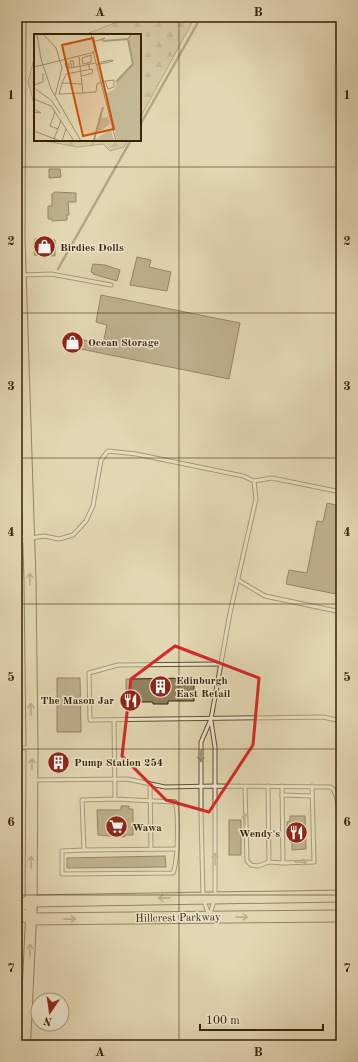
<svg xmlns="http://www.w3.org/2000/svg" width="358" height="1062" viewBox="0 0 358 1062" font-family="'Old Standard TT',serif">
<defs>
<pattern id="forest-firs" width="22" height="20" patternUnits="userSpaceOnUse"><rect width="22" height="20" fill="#c5b894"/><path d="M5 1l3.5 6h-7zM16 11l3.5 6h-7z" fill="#a19577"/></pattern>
</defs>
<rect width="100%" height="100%" fill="#e2d7b2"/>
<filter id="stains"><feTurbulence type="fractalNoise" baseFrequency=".005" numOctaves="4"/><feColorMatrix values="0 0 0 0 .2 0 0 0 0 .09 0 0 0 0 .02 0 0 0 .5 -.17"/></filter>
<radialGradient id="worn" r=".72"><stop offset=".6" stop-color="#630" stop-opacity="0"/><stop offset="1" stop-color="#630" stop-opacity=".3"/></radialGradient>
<g fill="url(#forest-firs)" stroke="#7e6e4c">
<polygon points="130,17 195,17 140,118 140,35 84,35"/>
<polygon points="35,55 35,107 28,82"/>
<polygon points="39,140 128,140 124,147 110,151 103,144 78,147"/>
</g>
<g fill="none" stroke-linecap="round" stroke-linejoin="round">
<g stroke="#7b6a48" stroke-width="2.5">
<polyline points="140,125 201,17"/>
<polyline points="58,269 131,140"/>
</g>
</g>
<g fill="#90815e" stroke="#382303">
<polygon points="49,169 60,169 61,177 49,178"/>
<polygon points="55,192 76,193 76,202 68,202 69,215 67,215 67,220 52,221 52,219 48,219 48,206 52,206 52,194"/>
<polygon points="35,239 55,240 55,256 34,255"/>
<polygon points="137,257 151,260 149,267 171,272 167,291 130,285"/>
<polygon points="93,264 105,265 120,270 117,281 93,274 94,273 91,272"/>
<polygon points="101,295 240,323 229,379 66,346 68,337 103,344 107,325 96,322"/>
<polygon points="327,503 341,506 341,595 286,584 289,570 307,573 317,521 323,522"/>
<polygon points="57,678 80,678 81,732 57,732"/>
<polygon points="194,678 194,701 168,701 168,704 153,704 153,702 126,702 126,679"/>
<polygon points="121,806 129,806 129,809 133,809 133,835 125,835 125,837 98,835 97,810 121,810"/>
<polygon points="290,816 305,816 306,849 292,850 292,842 290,842 290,836 287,834 287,822 290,821"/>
<rect x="229" y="820" width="12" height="35"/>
<polygon points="165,856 166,867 67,868 67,858"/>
</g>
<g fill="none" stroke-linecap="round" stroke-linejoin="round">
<defs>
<g id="service">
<polyline points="23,275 51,274 111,285"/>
<polyline points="254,481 272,478 341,492"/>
<polyline points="17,534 27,538"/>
<polyline points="31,538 44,536 59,539 73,535 86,521 93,506 101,460 108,451 136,454 243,476 254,481 256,499 230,613 211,719 201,742 201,813 203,896"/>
<polyline points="17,544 26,540"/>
<polyline points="238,580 265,596 341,612"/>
<polyline points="220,664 118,665 89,673 90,720 323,717 341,721"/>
<path d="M114 720 115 799 82 800 84 850 62 851V874L173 873C178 861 179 813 175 802L115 799"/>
<polyline points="211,721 215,747 215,895"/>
<polyline points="17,748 30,748"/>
<path d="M33 780 127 779 165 787 214 786 331 787C342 797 338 830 339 844L341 850"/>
<polyline points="150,784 151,849"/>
<polyline points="268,786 269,862 283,863"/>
<polyline points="282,786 283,863 314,862 312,786"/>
<polyline points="245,787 247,861 251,865 258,866 269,862"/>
<polyline points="282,795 312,796"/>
<polyline points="84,850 177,849"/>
<polyline points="204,901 209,915"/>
<polyline points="210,914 214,901"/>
</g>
<polyline id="primary" points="25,1045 31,919"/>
<g id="trunk">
<polyline points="20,17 19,239 30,580 32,748 31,919"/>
<polyline points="17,906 31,901 341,896"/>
<polyline points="17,912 31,919 341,916"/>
</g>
</defs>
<use href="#service" stroke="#62502f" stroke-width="5"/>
<use href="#primary" stroke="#382303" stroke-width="12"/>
<use href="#trunk" stroke="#382303" stroke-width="13"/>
<use href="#service" stroke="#ece5cd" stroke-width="3"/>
<use href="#primary" stroke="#e2d7b2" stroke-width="10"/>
<use href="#trunk" stroke="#e2d7b2" stroke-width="11"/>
</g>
<defs><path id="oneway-shaft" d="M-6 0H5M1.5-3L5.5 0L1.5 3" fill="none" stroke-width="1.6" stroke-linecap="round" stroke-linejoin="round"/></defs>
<g stroke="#8d7d5a">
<use href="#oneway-shaft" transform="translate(30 579) rotate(-91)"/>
<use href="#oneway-shaft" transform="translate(31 709) rotate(-91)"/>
<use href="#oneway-shaft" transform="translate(32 764) rotate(-89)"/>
<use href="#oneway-shaft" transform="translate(31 862) rotate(-90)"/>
<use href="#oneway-shaft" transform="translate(164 898) rotate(179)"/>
<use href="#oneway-shaft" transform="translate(242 917) rotate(-1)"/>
<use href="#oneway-shaft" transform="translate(70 919) rotate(-1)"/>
<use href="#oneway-shaft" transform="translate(30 950) rotate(-88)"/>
</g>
<g stroke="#928468">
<use href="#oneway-shaft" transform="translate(201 756) rotate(91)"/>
<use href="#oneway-shaft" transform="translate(245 819) rotate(-92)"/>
<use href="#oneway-shaft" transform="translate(215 859) rotate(-91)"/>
<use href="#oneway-shaft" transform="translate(301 862) rotate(-1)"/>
</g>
<path d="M0 0H358V1062H0ZM175 646 259 678 253 745 209 812 166 800 122 756 131 679Z" fill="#e2d7b2" fill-opacity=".55" fill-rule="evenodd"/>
<path fill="none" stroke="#d62828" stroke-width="3" stroke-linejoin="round" d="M175 646 259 678 253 745 209 812 166 800 122 756 131 679Z"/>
<path fill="none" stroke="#382303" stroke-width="1" stroke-opacity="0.55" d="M179 17V1045M17 167H341M17 313H341M17 458H341M17 604H341M17 749H341M17 895H341"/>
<defs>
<symbol id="shop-disc" viewBox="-11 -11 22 22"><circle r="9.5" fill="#8f2418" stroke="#ece5cd"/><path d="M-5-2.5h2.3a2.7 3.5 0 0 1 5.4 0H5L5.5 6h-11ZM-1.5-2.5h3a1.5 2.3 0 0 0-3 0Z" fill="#fff"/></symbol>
<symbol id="building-disc" viewBox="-11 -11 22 22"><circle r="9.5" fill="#8f2418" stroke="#ece5cd"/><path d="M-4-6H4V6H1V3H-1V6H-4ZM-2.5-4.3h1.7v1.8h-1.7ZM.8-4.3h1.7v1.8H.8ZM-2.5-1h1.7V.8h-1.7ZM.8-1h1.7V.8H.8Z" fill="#fff"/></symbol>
<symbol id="restaurant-disc" viewBox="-11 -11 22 22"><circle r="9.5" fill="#8f2418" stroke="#ece5cd"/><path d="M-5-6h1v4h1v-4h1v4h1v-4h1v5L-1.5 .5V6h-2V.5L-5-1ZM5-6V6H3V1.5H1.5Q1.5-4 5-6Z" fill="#fff"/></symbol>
<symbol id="supermarket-disc" viewBox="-11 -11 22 22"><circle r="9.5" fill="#8f2418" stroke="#ece5cd"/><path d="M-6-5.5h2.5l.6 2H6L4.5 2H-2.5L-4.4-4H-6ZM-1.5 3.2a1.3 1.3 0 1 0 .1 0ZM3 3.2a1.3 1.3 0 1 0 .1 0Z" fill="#fff"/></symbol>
</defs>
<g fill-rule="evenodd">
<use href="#shop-disc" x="32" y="234" width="25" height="25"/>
<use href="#shop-disc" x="60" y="330" width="25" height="25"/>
<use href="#building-disc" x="148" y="674" width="25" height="25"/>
<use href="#restaurant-disc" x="118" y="688" width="25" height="25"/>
<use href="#building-disc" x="46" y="750" width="25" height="25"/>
<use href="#supermarket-disc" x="104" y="814" width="25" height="25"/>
<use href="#restaurant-disc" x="284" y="820" width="25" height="25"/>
</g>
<g text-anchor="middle" stroke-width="3" stroke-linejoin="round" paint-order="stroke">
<g font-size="11" font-weight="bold" fill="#382303" stroke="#ece5cd" text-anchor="start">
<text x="60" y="251">Birdies Dolls</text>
<text x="88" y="346">Ocean Storage</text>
<text x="176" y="684">Edinburgh<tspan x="176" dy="13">East Retail</tspan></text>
<text x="114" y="704" text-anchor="end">The Mason Jar</text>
<text x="74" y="766">Pump Station 254</text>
<text x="132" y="831">Wawa</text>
<text x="280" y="837" text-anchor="end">Wendy's</text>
</g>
<g font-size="11" fill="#382303" stroke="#ece5cd">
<text transform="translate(178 917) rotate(-1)" y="4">Hillcrest Parkway</text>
</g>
</g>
<g transform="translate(34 34)">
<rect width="107" height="107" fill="#e2d7b2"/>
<path d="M101 0H107V107H83L72 59 81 55 83 47 100 30 95 6ZM74 83 76 90 63 99 66 84ZM77 95 80 107H60V106Z" fill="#c5b894"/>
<path fill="none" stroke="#a89a76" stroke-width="2" d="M69 7 94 5 98 0M82 48 99 30 94 5M60 106 69 73"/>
<path fill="none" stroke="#9e8f6c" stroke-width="1" d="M3 0 7 25 17 55 47 107M9 0 22 14 28 34 21 62M57 0 61 17M59 8 71 4 67 7M59 17 82 107M45 23 49 59 62 58 63 50 68 48 71 47 80 46V53L74 55 71 47M54 29 49 30 48 24 57 21V28L54 29 56 36M63 31 79 27V26L67 28V30M0 33 61 18M35 33 34 29H31L32 33 36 34 62 29M38 34 36 27H39L40 33M28 49 32 40 58 35 59 39 48 42M48 50 28 49 25 60 49 59M0 51 9 48V39M0 54 17 66 26 79M0 65 17 72 40 107M0 75 7 79 0 78M21 78 16 92 24 95M0 97 26 107M20 105 27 87M28 107 32 95"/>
<path fill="#ce510b" fill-opacity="0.15" stroke="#ce510b" stroke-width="2" d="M59 4 80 95 49 102 28 11Z"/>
<rect width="107" height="107" fill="none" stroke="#382303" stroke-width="2"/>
</g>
<rect width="358" height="1062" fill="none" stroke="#e2d7b2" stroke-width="44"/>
<g transform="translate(50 1012) rotate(193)"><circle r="19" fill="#ece5cd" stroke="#a4977c"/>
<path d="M0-3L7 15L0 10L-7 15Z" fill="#8f2418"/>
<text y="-6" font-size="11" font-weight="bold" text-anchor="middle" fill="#382303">N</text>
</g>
<path d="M200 1024v6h123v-6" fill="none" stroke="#382303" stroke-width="2"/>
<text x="206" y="1024" font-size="12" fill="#382303" stroke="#ece5cd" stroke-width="3" paint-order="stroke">100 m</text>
<rect x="22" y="22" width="314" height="1018" fill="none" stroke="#382303" stroke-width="1.5"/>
<g font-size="13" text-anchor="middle" font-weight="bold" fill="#382303">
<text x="100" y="16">A</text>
<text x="258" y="16">B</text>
<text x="11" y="99">1</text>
<text x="347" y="99">1</text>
<text x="11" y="245">2</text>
<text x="347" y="245">2</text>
<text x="11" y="390">3</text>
<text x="347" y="390">3</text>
<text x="11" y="536">4</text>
<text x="347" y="536">4</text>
<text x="11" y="681">5</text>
<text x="347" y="681">5</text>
<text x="11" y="826">6</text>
<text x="347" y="826">6</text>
<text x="11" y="972">7</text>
<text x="347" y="972">7</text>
<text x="100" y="1056">A</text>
<text x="258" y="1056">B</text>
</g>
<rect width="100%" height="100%" filter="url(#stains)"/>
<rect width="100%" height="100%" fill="url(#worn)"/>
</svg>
